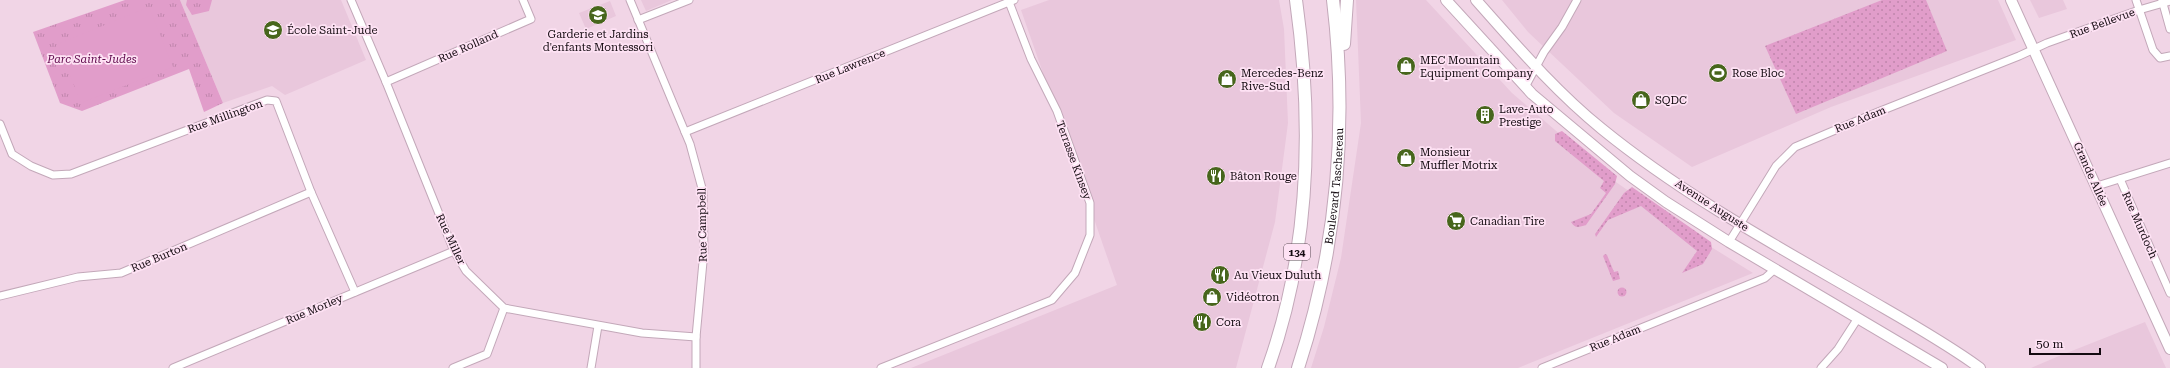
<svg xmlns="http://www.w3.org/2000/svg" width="2170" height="368" viewBox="0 0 2170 368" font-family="'Roboto Serif',serif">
<defs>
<pattern id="grass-dots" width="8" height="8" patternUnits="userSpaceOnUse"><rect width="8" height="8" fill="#e19dca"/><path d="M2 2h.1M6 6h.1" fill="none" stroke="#c086ac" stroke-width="1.8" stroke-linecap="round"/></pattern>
<pattern id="park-tufts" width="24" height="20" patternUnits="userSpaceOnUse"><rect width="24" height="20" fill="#e19dca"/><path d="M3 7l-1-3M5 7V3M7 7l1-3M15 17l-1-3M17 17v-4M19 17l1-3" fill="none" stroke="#c086ac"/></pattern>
</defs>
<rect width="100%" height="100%" fill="#f1d5e6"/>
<g fill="#e9c7dc">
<polygon points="180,0 341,0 366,60 285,95 272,86 223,103"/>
<polygon points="641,0 672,0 646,11"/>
<polygon points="1049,0 1279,0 1284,29 1288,123 1275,222 1236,368 911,368 1117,285 1021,10"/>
<polygon points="1356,0 1426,0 1512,93 1613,180 1692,235 1753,273 1518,368 1311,368 1324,327 1341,258 1361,123"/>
<polygon points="1502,0 1998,0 2016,40 1831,107 1692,167 1614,113 1528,32"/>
<polygon points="2030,0 2063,0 2067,9 2039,18"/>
<polygon points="610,1 616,16 586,29 579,13"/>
<polygon points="2145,322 2166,368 2031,368 2059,356"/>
</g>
<g fill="url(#grass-dots)">
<polygon points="1882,0 1926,0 1947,51 1796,114 1765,46"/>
<path d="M1562 131 1617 176 1615 184 1586 225C1579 227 1575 229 1571 222L1591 214 1606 193 1600 188 1604 181 1555 141V134Z"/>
<polygon points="1632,187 1711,242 1712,249 1703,264 1682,273 1697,251 1641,206 1608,220 1596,237 1595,234 1624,193"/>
<polygon points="1605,254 1607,255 1614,272 1618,271 1620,279 1613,281 1603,256"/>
<circle cx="1622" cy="292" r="4.5"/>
</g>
<g fill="url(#park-tufts)">
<polygon points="125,0 180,0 223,103 204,112 189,69 82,111 60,103 33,32"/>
<polygon points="187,0 212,0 209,11 192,15 186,5"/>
</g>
<polygon fill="#e19dca" points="149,7 173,67 81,103 58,44"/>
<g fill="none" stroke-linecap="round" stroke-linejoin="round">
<defs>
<g id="minor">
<polyline points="351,0 386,82 454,251 466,271 504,308 642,333 696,337"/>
<polyline points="630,0 690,144 703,192 704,251 696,337 696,368"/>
<polyline points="2136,0 2153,50 2160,58 2170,56"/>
<polyline points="2162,0 2170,29"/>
<polyline points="638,20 689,0"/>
<polyline points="386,82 531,19 523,0"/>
<polyline points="1525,87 1544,52 1562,27 1577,0"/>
<polyline points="0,124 12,154 31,166 53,175 71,174 267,100 276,101 311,192 355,292"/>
<polyline points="685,132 1014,0"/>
<polyline points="2120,179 2170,293"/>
<polyline points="2097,186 2170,163"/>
<polyline points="1729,242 1776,166 1795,147 1878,112 2019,56 2047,43 2139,10 2170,1"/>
<polyline points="0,296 78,277 121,273 311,192"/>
<polyline points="173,368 454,251"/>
<polyline points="453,368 487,354 504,308"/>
<polyline points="591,368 598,326"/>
<polyline points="881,368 1052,300 1075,273 1090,235 1090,203 1057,111 1031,59 1009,2"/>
<polyline points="1542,368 1765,278 1775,269"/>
<polyline points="1821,368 1838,349 1858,318"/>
</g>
<g id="secondary">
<polyline points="1446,0 1532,94 1630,176 1666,202 1729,242 1942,368"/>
<path d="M1476 0C1516 45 1555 91 1602 129 1688 199 1788 252 1884 308 1917 327 1950 346 1980 368"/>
<polyline points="2011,0 2170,349"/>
</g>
<g id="primary">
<polyline points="1344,44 1347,0"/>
<path d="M1268 368C1310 251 1313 122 1296 0"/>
<path id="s1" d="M1298 368C1337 249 1348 125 1333 0"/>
</g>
</defs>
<use href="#minor" stroke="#c3a8b9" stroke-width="9"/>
<use href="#secondary" stroke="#c3a8b9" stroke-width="12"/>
<use href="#primary" stroke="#c3a8b9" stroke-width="14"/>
<use href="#minor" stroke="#fff" stroke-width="7"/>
<use href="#secondary" stroke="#fff" stroke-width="10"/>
<use href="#primary" stroke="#fff" stroke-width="12"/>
</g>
<defs>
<symbol id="school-disc" viewBox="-11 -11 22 22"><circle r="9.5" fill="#47661c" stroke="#fee2f4"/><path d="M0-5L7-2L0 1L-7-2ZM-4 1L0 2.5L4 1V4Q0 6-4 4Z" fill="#fff"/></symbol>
<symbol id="shop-disc" viewBox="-11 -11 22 22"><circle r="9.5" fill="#47661c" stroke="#fee2f4"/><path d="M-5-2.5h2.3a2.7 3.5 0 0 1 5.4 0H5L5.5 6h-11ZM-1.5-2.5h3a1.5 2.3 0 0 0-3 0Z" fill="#fff"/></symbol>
<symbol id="stadium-disc" viewBox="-11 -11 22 22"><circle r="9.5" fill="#47661c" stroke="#fee2f4"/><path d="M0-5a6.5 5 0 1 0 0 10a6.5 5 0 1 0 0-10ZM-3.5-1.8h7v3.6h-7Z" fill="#fff"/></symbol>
<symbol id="building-disc" viewBox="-11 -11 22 22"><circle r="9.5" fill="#47661c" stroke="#fee2f4"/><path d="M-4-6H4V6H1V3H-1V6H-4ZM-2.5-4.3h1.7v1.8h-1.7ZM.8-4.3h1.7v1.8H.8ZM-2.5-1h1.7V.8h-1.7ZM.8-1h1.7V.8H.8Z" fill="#fff"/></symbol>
<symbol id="restaurant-disc" viewBox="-11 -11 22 22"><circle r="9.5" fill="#47661c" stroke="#fee2f4"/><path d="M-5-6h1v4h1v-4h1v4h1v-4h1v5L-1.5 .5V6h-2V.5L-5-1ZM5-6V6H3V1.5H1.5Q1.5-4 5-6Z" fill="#fff"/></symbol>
<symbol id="supermarket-disc" viewBox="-11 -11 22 22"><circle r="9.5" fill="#47661c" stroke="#fee2f4"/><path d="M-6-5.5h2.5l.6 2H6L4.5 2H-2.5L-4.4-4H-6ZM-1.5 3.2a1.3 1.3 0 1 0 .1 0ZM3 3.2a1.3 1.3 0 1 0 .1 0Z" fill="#fff"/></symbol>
</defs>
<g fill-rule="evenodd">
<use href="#school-disc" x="587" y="4" width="22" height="22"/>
<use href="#school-disc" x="262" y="19" width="22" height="22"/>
<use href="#shop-disc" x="1395" y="55" width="22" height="22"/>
<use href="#stadium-disc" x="1707" y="62" width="22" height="22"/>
<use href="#shop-disc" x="1216" y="68" width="22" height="22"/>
<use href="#shop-disc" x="1630" y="89" width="22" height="22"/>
<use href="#building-disc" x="1474" y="104" width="22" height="22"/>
<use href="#shop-disc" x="1395" y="147" width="22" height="22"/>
<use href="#restaurant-disc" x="1205" y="165" width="22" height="22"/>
<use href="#supermarket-disc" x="1445" y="210" width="22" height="22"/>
<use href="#restaurant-disc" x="1209" y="264" width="22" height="22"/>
<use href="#shop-disc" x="1201" y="286" width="22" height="22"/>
<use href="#restaurant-disc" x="1191" y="311" width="22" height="22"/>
</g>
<g text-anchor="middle" stroke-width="3.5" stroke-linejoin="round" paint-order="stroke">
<rect fill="#fee2f4" stroke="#5a4b54" stroke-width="1" x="1284" y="244" width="26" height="16" rx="3"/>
<g font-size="10" font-weight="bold" fill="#130a10">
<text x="1297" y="256">134</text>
</g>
<g font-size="11" fill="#130a10" stroke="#fee2f4">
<text transform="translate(2102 23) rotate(-20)" y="4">Rue Bellevue</text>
<text transform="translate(468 46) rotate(-24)" y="4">Rue Rolland</text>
<text transform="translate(850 66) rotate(-22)" y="4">Rue Lawrence</text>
<text transform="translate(225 116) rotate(-20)" y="4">Rue Millington</text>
<text transform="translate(1860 119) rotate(-22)" y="4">Rue Adam</text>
<text transform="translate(1074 160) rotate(70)" y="4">Terrasse Kinsey</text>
<text transform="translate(2091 174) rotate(66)" y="4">Grande Allée</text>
<text dy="4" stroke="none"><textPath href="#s1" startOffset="186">Boulevard Taschereau</textPath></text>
<text transform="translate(1712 205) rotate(33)" y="4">Avenue Auguste</text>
<text transform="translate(702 225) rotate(-91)" y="4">Rue Campbell</text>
<text transform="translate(2140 225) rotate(66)" y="4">Rue Murdoch</text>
<text transform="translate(451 239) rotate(65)" y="4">Rue Miller</text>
<text transform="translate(159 257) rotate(-23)" y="4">Rue Burton</text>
<text transform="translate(314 309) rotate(-23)" y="4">Rue Morley</text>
<text transform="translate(1615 338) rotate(-22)" y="4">Rue Adam</text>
</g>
<g font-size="11" fill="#130a10" stroke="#fee2f4" text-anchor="start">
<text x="287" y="34">École Saint-Jude</text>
<text x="598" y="38" text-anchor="middle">Garderie et Jardins<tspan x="598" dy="13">d'enfants Montessori</tspan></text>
<text x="1420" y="64">MEC Mountain<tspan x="1420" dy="13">Equipment Company</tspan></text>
<text x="1241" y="77">Mercedes-Benz<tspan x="1241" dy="13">Rive-Sud</tspan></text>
<text x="1732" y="77">Rose Bloc</text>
<text x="1655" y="104">SQDC</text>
<text x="1499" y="113">Lave-Auto<tspan x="1499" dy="13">Prestige</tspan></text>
<text x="1420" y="156">Monsieur<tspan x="1420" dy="13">Muffler Motrix</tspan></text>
<text x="1230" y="180">Bâton Rouge</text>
<text x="1470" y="225">Canadian Tire</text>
<text x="1234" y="279">Au Vieux Duluth</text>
<text x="1226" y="301">Vidéotron</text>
<text x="1216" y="326">Cora</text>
</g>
<g font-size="11" font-style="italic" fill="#5f094c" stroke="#fee2f4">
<text x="92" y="63">Parc Saint-Judes</text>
</g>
</g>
<path d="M2030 348v6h70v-6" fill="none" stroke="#130a10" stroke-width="2"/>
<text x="2036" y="348" font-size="12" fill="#130a10" stroke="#fee2f4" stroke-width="3" paint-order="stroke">50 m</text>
</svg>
